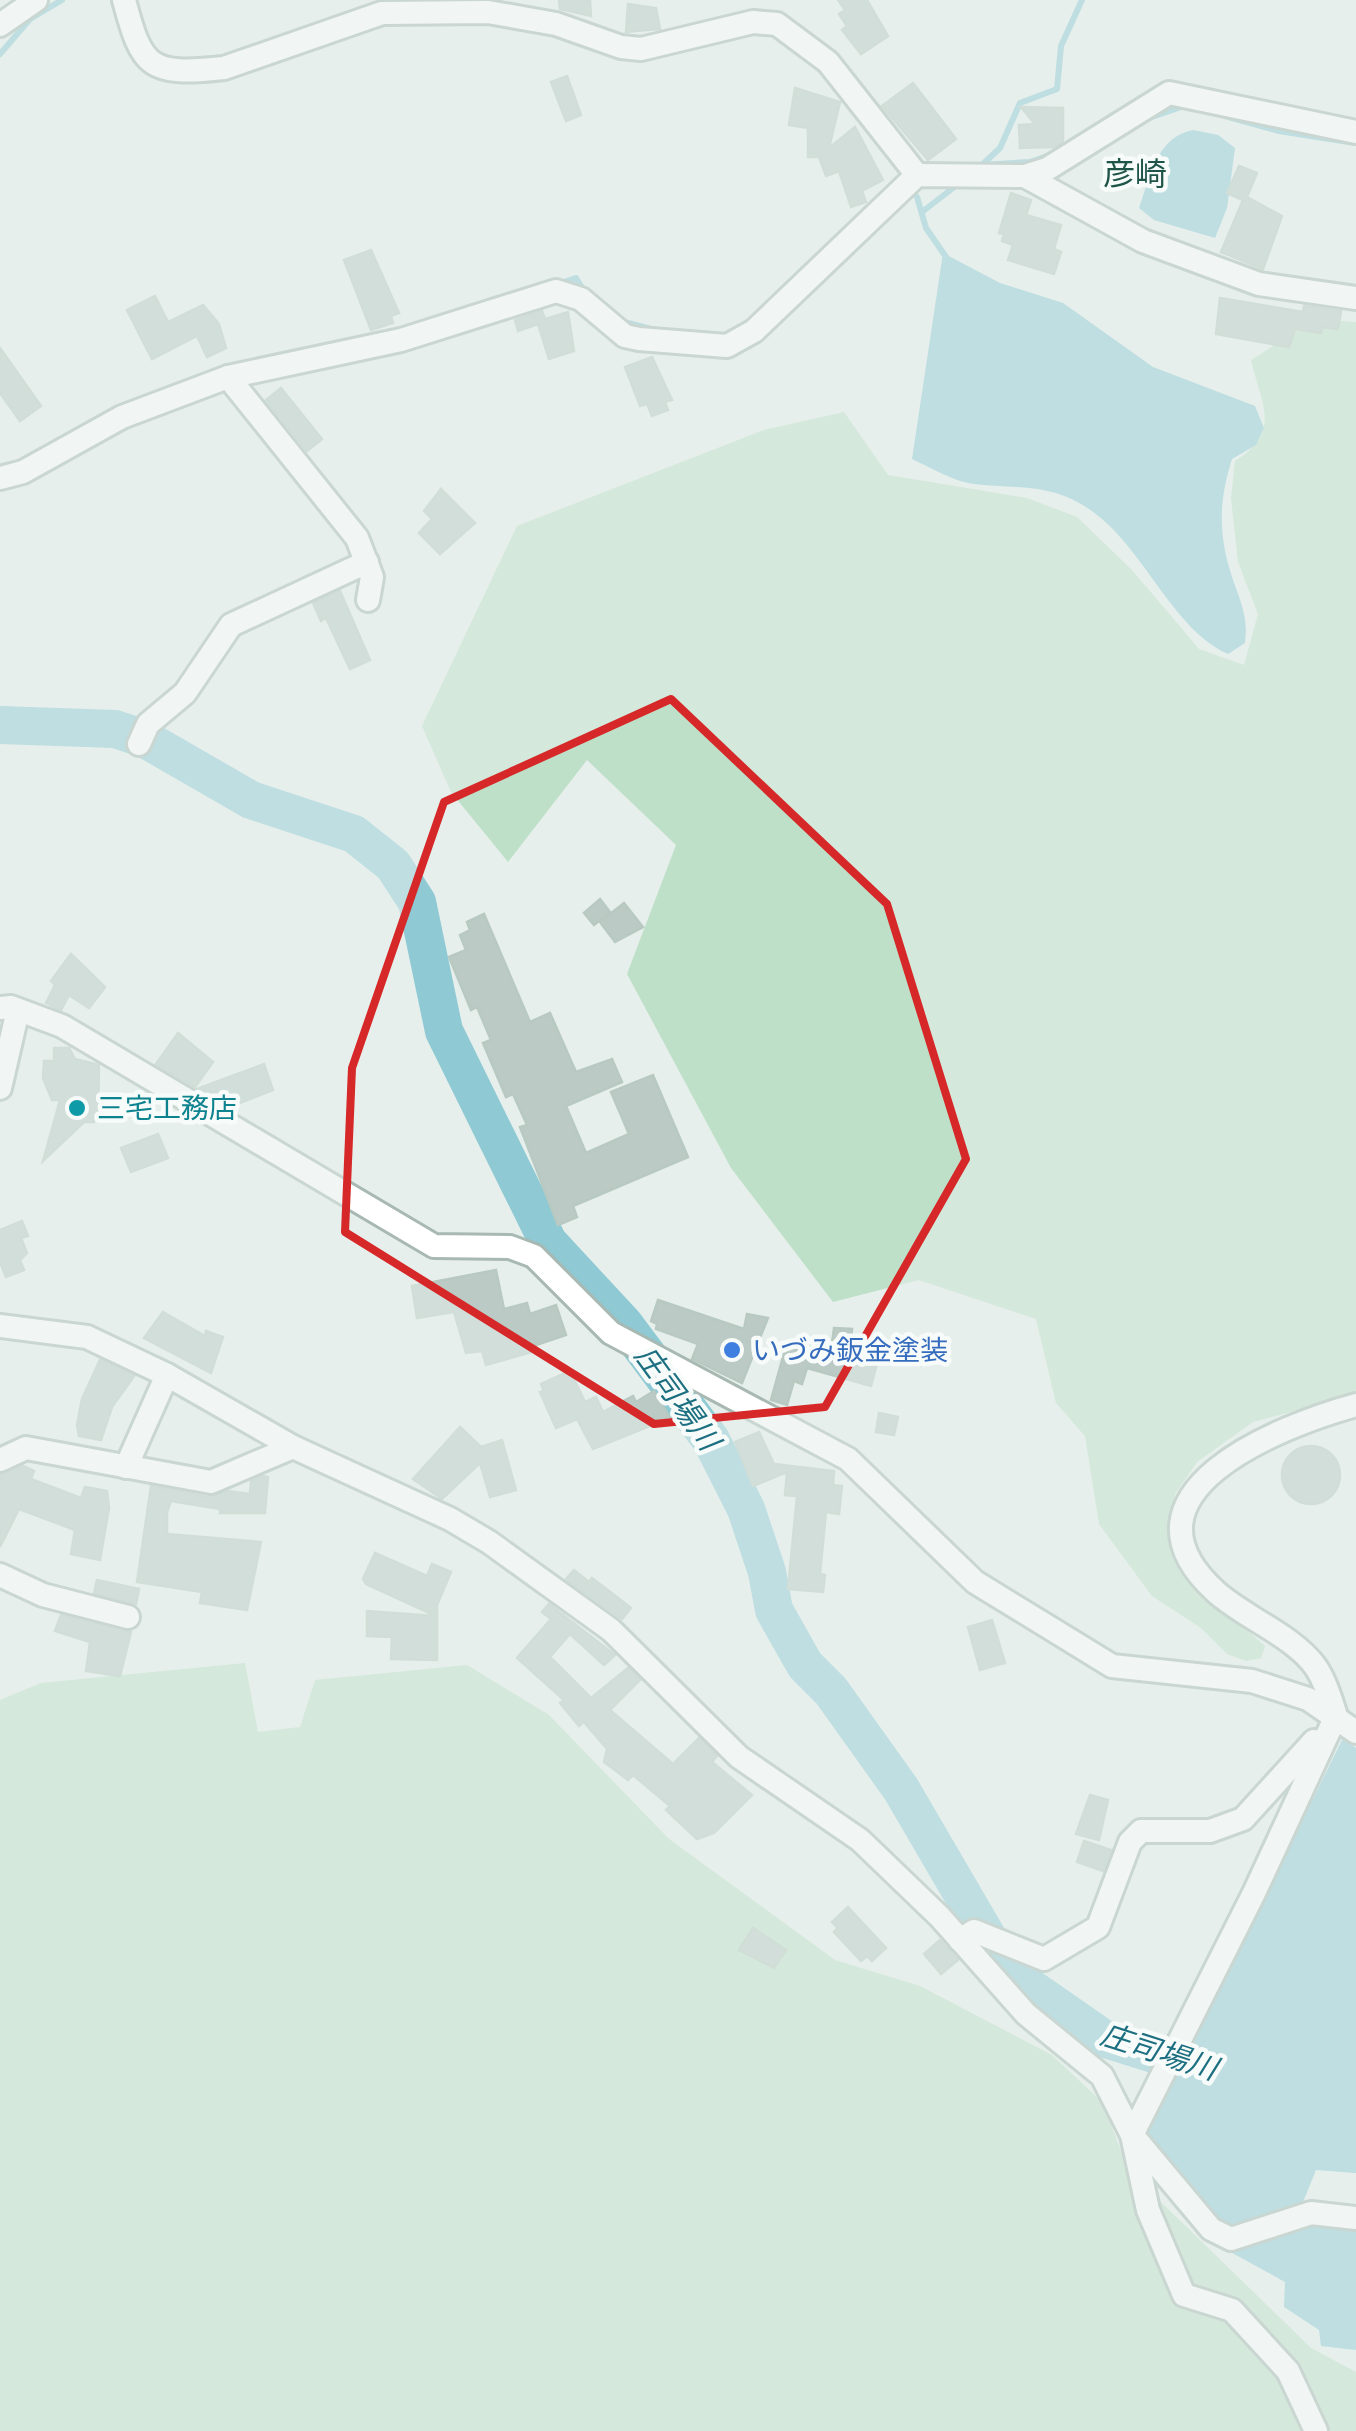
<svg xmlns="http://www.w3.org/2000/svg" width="1356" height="2431" viewBox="0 0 1356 2431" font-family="Karla,'Noto Sans JP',sans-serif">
<rect width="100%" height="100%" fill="#e6efeb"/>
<g fill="#bfe0c8">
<path d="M1316 319 1356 322V1412L1328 1402 1253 1422 1197 1462 1175 1494 1169 1536 1204 1593 1265 1646 1261 1658 1246 1661 1227 1654 1201 1628 1152 1596 1099 1524 1085 1436 1056 1403 1036 1319 919 1280 833 1302 731 1168 627 974 676 845 587 760 508 862 451 792 422 726 517 526 764 430 844 412 888 475 1027 498 1077 517 1132 570 1199 649 1244 665 1258 614 1238 562 1231 498 1235 461C1282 432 1262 406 1251 360Z"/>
<polygon points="245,1663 258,1732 300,1727 315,1680 467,1665 549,1715 669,1839 835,1960 920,1986 1052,2055 1103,2103 1128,2170 1311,2348 1356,2372 1356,2431 0,2431 0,1700 41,1683"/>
</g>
<g fill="#8ec9d4">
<path d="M1193 130 1218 135 1235 148 1227 208 1215 238 1154 220 1139 208C1150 178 1156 137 1193 130Z"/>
<path d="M943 253 1000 283 1063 303 1153 367 1255 406 1264 428 1256 445 1232 459C1220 497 1218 528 1229 567 1237 596 1249 612 1245 643L1228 654C1170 628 1143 543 1086 507 1046 481 1011 490 968 483 950 479 929 467 912 459Z"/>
<polygon points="1343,1738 1356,1748 1356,2173 1316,2170 1303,2202 1228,2231 1205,2214 1148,2133"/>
<polygon points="1316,2220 1356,2228 1356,2350 1321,2346 1319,2330 1284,2307 1285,2282 1225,2249"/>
</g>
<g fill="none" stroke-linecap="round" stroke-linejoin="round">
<g stroke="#8ec9d4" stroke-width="6">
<polyline points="0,54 30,19 62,0"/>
<polyline points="1225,116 1279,131 1355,143"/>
<polyline points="1149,118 1184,106"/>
<polyline points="984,163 1000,148 1020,103 1057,89 1061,46 1082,0"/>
<polyline points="982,165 1030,162 1053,154"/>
<polyline points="917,197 926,228 946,257"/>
<polyline points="922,212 962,181"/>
<polyline points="558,284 576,278 586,294"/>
<polyline points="624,322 655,330"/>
</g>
<polyline stroke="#8ec9d4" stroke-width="38" points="0,725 115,729 145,739 251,800 354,834 393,865 417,902 444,1031 548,1242 624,1324 711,1440 746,1509 767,1572 774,1610 805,1665 831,1691 901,1789 995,1950 1031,1988 1103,2038 1205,2070"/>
</g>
<g fill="#bbcac4" stroke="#b8c9c2" stroke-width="2.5">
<polygon points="559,0 590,0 591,16 560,9"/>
<polygon points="838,0 867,0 888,36 861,54 842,30 847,26 839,14 845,10"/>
<polygon points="628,4 656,8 660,29 626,32"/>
<polygon points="567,76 581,115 566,121 551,82"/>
<polygon points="913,83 956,139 928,160 882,106"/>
<polygon points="795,88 840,102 829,148 855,127 883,180 862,191 866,202 851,207 839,171 826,176 819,157 808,157 808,128 789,125"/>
<polygon points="1021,107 1063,108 1063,142 1054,147 1020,148 1019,125 1035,124"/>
<polygon points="1239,166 1257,173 1247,197 1282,216 1263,269 1221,252 1243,200 1227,193"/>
<polygon points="1011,193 1031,200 1026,215 1061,225 1054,249 1061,252 1054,274 1008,260 1013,245 1002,241 1004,234 999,233"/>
<polygon points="371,250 399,313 391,316 393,323 371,330 344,260"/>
<polygon points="155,296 168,322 203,305 219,324 226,348 207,357 197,336 152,359 127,310"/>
<polygon points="1220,298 1303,312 1304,306 1341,311 1338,329 1322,327 1321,333 1295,329 1289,347 1216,334"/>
<polygon points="542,311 545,319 568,312 574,351 549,359 538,324 518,331 515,320"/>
<polygon points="0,348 41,406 20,421 0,393"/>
<polygon points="652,357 672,400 665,402 668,410 652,416 647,404 640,406 625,367"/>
<polygon points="281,388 322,439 307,451 266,400"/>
<polygon points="441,489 475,523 440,554 419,533 432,519 424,511"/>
<polygon points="340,591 370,660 350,669 326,618 321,621 313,603"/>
<polygon points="600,899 610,912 594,925 584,913"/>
<polygon points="624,903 643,927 615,942 600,922"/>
<polygon points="484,914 530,1022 550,1013 576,1072 612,1059 622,1082 566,1106 586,1153 629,1134 611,1092 653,1075 688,1157 573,1206 577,1217 558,1225 520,1127 527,1125 513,1094 506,1097 483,1043 491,1040 477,1007 471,1010 449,957 466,950 460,935 470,930 467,922"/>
<polygon points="71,954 105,987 89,1008 69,995 61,1010 46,1003 55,985 51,981"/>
<polygon points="178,1033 213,1062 195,1087 156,1064"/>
<polygon points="54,1048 69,1048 75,1059 99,1065 98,1116 94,1116 94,1122 84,1122 43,1161 60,1100 52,1100 43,1078 44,1061 54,1061"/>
<polygon points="264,1064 273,1090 229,1107 197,1089"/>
<polygon points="158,1134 168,1158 131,1172 121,1148"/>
<polygon points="22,1221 28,1236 21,1238 27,1253 20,1260 24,1270 6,1277 0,1262 0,1230"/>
<polygon points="496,1270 504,1309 527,1303 530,1314 556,1305 566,1335 530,1347 532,1352 486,1365 482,1351 466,1353 454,1312 417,1318 412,1286"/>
<polygon points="658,1300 744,1329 747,1314 768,1318 742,1383 692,1359 698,1344 656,1329 657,1324 651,1321"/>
<polygon points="163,1312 205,1336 206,1331 223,1337 211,1373 144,1338"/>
<polygon points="834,1328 852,1329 850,1349 879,1356 871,1386 807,1368 802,1384 794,1381 787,1405 771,1400 786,1346 830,1359"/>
<polygon points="100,1360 134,1376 112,1407 101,1440 79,1436 77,1425 82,1399"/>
<polygon points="570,1371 585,1402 596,1397 603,1412 633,1396 636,1402 654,1391 670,1418 593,1449 577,1419 556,1428 540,1392 544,1391 541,1384"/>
<polygon points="879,1413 898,1417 894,1435 876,1432"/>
<polygon points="460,1427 481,1447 502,1440 516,1490 490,1497 480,1463 442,1499 413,1479"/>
<polygon points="759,1432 774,1464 834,1471 833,1485 842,1486 839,1514 826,1512 820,1574 825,1575 823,1592 788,1589 797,1496 785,1495 787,1472 753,1486 735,1442"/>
<circle cx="1311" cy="1475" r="29"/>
<polygon points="23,1466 34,1471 31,1479 81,1498 85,1487 107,1491 109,1508 100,1560 71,1554 75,1530 19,1509 0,1547 0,1475"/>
<polygon points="262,1476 268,1477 265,1513 220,1513 220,1509 171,1501 167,1512 167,1534 261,1542 247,1610 200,1603 202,1592 137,1582 151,1486 208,1497 228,1491 250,1494 251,1481"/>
<polygon points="375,1553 427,1576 432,1564 451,1572 437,1605 437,1660 391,1659 392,1637 367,1636 367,1611 436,1616 366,1584 363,1579"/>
<polygon points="574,1570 589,1582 592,1578 631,1608 622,1619 566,1579"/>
<polygon points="97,1580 139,1589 136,1604 94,1593"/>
<polygon points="549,1604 615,1655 604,1665 570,1634 550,1657 591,1698 628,1668 640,1680 610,1710 673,1764 699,1738 717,1756 712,1762 752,1795 714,1833 697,1839 666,1810 670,1806 633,1775 628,1780 604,1762 607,1749 584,1722 579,1726 560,1703 564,1700 517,1658 551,1619 542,1612"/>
<polygon points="61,1615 131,1632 120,1676 86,1671 90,1642 55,1631"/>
<polygon points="992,1620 1005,1663 980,1670 968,1627"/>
<polygon points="1090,1795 1108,1800 1099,1840 1076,1834"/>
<polygon points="1084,1841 1111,1850 1103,1871 1077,1862"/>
<polygon points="848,1907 886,1948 872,1961 867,1956 861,1961 834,1932 838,1928 832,1922"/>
<polygon points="753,1928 786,1950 774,1968 739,1950"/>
<polygon points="940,1940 958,1960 941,1974 924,1954"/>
</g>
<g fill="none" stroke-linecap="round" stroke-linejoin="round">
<defs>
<g id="street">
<path d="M124 0C142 68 149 76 224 68L382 13 488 12 556 24 621 47 641 49 753 22 777 24 828 62 917 175"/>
<polyline points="0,25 36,0"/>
<polyline points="1025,176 1143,241 1259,284 1356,298"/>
<polyline points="228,377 357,538 372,577 368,600"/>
<polyline points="0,478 23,472 122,417 228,377 401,340 556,291 581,299 625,336 639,339 727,346 754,331 917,175 1025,176 1047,169 1169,93 1356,132"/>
<polyline points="139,744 148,724 185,693 231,625 367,562"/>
<polyline points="0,1008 11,1007 62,1026 434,1246 510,1247 534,1256 611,1333 848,1459 975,1582 1112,1666 1252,1681 1308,1699 1356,1732"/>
<polyline points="0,1088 18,1010"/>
<polyline points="0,1326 87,1337 167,1375 293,1447"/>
<polyline points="0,1460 26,1448 211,1482 293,1447 450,1519 489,1542 611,1630 739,1757 860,1840 940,1917 1026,2014 1102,2076 1132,2135 1148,2210 1184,2295 1232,2310 1288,2371 1316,2431"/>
<polyline points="126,1467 167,1375"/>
<polyline points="0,1575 43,1595 128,1617"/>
<polyline points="960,1940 974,1931 1044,1959 1098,1927 1130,1842 1141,1831 1210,1831 1243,1819 1314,1741"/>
<path d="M1132 2135 1254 1893 1336 1716C1331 1700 1325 1680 1315 1666 1292 1635 1245 1618 1216 1592 1107 1493 1280 1426 1356 1405"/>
<polyline points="1134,2137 1211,2229 1231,2239 1311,2213 1356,2218"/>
</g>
</defs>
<use href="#street" stroke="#a8b8b2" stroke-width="28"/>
<use href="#street" stroke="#fff" stroke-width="22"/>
</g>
<path d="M0 0H1356V2431H0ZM671 699 887 904 966 1159 825 1407 654 1424 345 1232 352 1068 444 802Z" fill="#e6efeb" fill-opacity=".55" fill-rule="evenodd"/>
<path fill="none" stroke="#d62828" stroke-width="8" stroke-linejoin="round" d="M671 699 887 904 966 1159 825 1407 654 1424 345 1232 352 1068 444 802Z"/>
<circle fill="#0f9aa8" stroke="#f7fbf9" stroke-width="4" cx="77" cy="1108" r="10"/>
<circle fill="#3f7fe0" stroke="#f7fbf9" stroke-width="4" cx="732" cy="1350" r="10"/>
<g text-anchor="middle" stroke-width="9" stroke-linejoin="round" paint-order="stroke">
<g font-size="28" fill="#0d838f" stroke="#f7fbf9" text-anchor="start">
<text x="97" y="1118">三宅工務店</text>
</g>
<g font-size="28" fill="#366cbe" stroke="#f7fbf9" text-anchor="start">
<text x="752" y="1360">いづみ鈑金塗装</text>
</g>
<g font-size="30" font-style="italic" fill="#1c6f80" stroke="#f7fbf9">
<text transform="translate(677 1398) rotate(54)" y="10">庄司場川</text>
<text transform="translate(1159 2052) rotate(18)" y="10">庄司場川</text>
</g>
<g font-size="32" fill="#1f5548" stroke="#f7fbf9">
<text x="1135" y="185">彦崎</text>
</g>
</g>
</svg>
